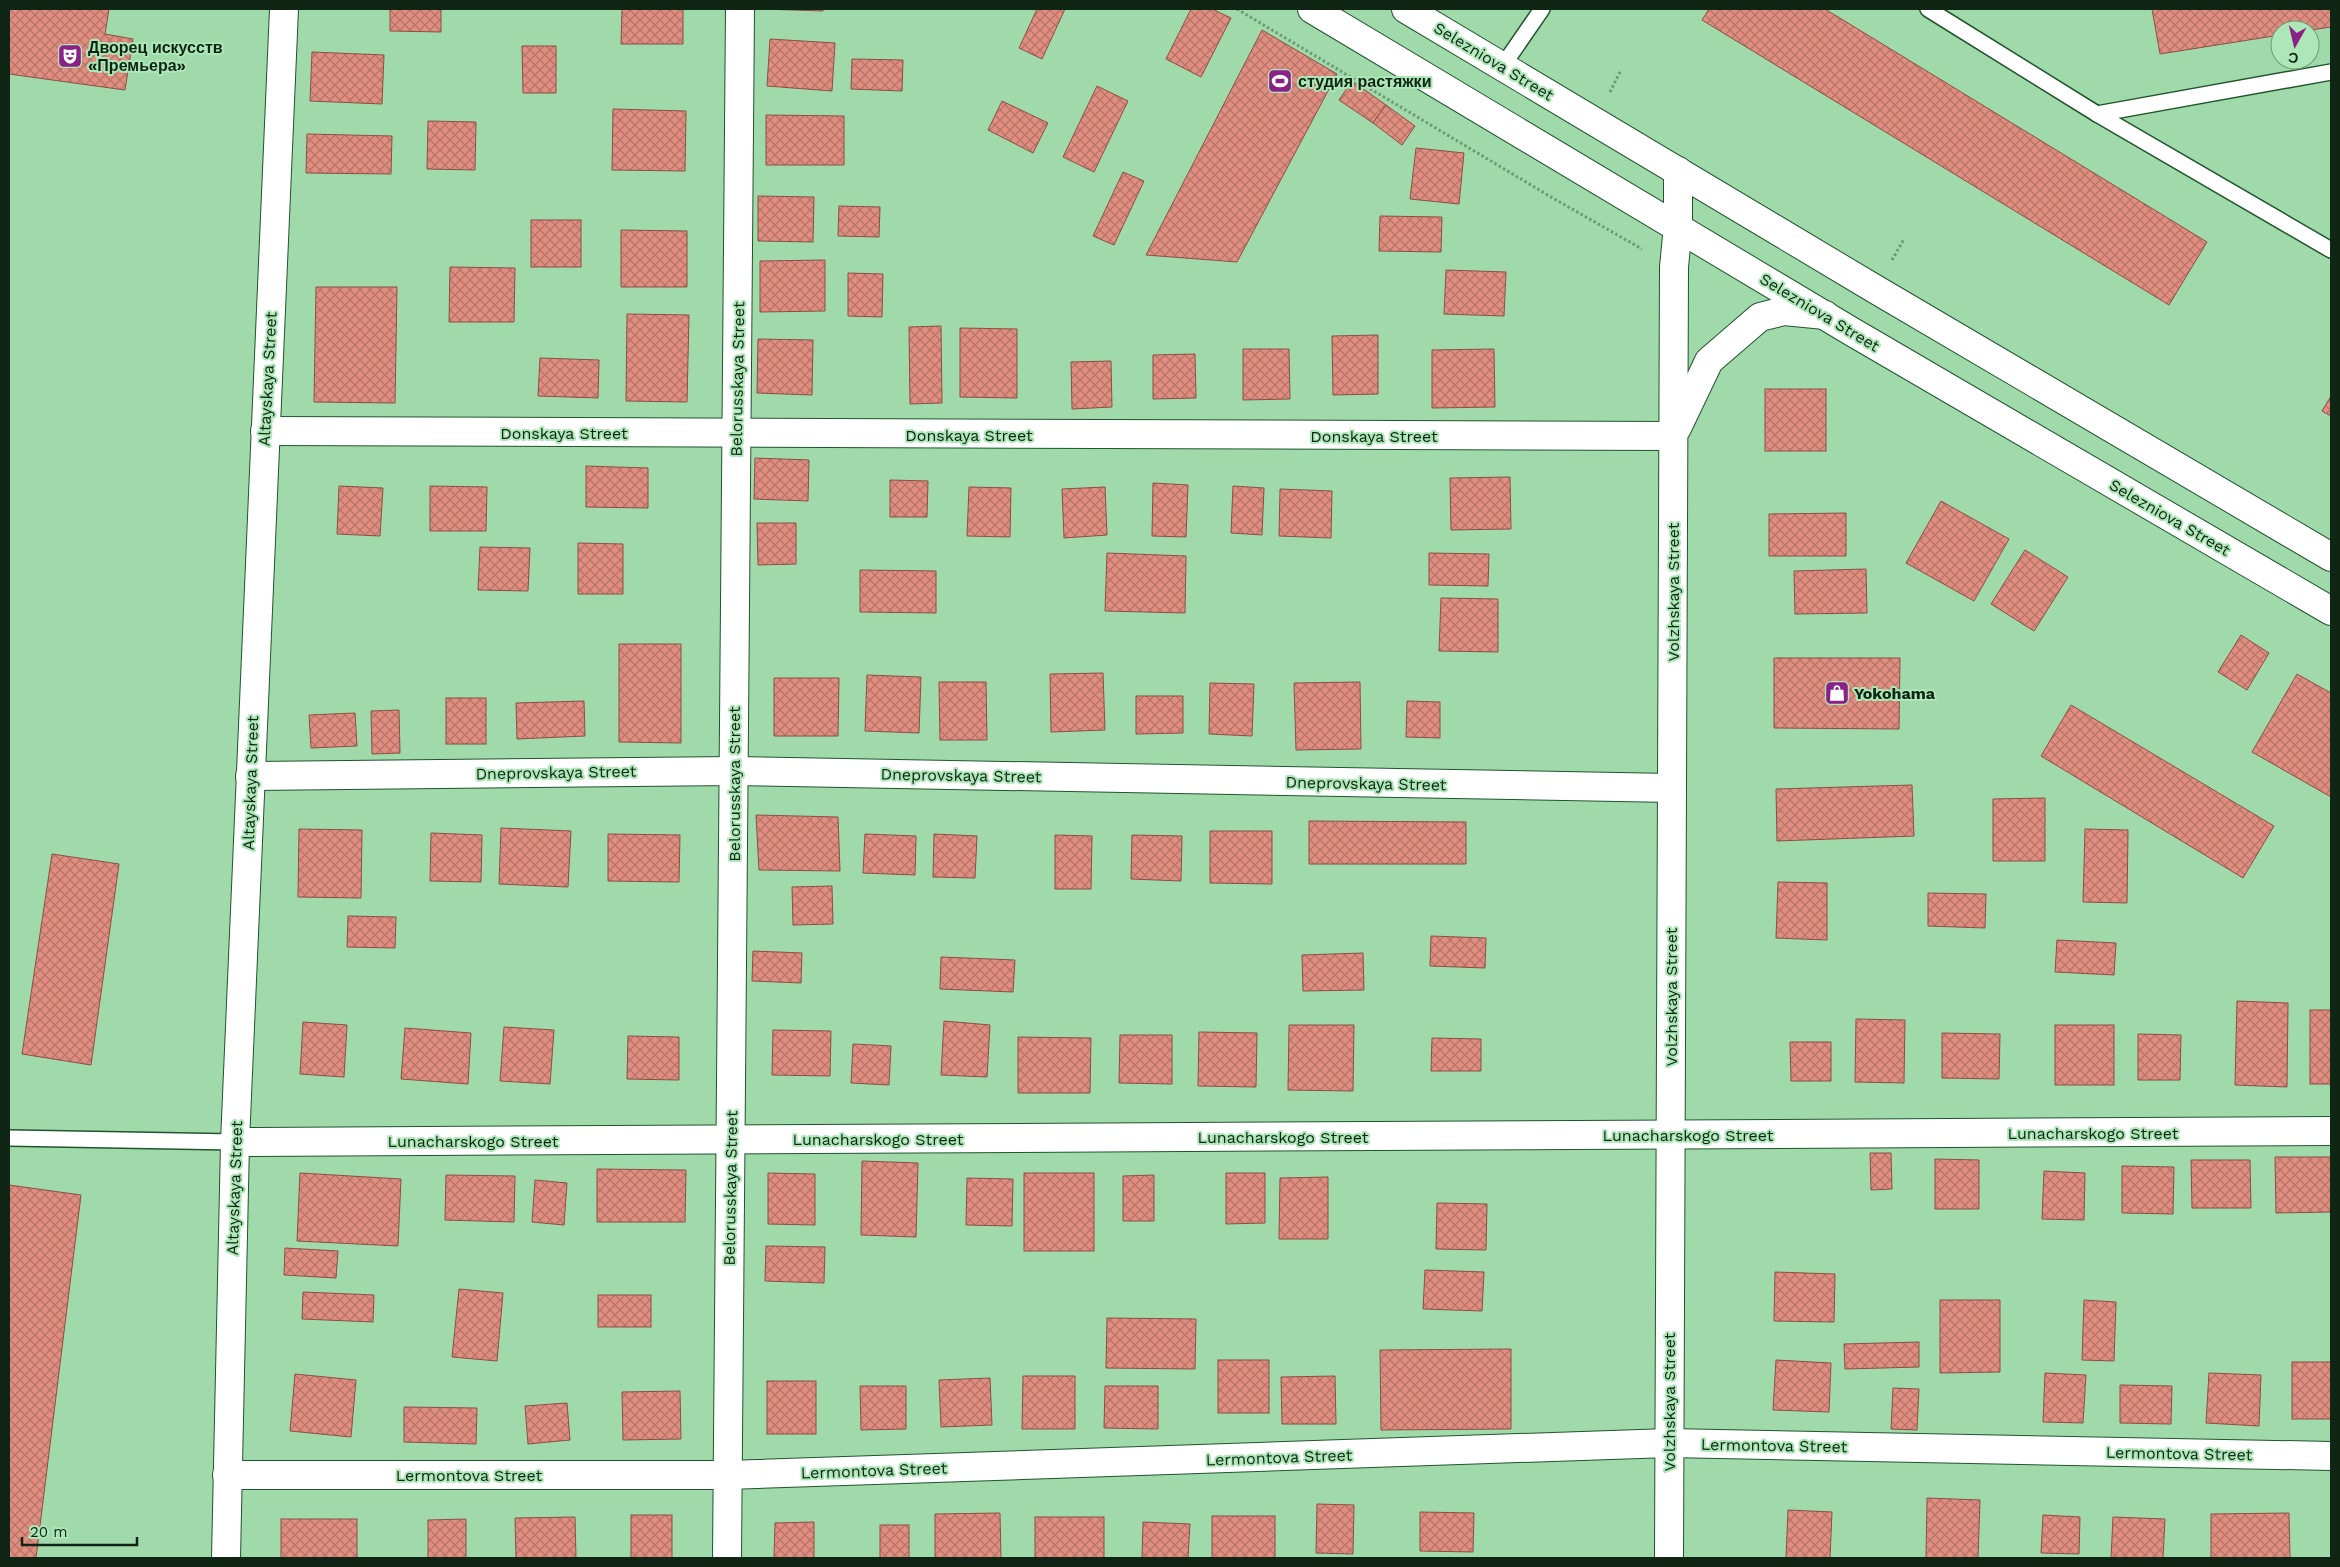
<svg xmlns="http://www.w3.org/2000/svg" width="2340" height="1567" viewBox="0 0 2340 1567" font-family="'Work Sans',sans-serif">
<defs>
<pattern id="building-cross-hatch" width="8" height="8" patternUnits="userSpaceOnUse" patternTransform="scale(1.25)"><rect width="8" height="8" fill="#e18e81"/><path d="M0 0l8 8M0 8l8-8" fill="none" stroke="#b57468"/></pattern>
</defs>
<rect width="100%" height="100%" fill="#a0d9aa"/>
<g fill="url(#building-cross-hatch)" stroke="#8d4e45">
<polygon points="9,9 109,9 105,34 133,39 125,90 9,74"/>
<polygon points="390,9 441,9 441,32 390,31"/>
<polygon points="622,9 683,9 683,44 621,44"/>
<polygon points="761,9 823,9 823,11"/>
<polygon points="1037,9 1065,9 1042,59 1019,48"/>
<polygon points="1191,9 1212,9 1231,18 1201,77 1166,59"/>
<polygon points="1709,9 1825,9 2207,242 2169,305 1702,20"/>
<polygon points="2152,9 2331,9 2331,27 2310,30 2280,30 2280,35 2160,54"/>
<polygon points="1262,30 1337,74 1237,262 1146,255"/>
<polygon points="770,39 835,43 832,91 767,86"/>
<polygon points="522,46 556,46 556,93 523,93"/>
<polygon points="312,52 384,55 382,104 310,101"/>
<polygon points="852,59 903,60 902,91 851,89"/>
<polygon points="1352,81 1386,105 1373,123 1339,100"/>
<polygon points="1097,86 1128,101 1094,172 1063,157"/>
<polygon points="1002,101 1048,123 1033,153 988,130"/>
<polygon points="1386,105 1415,126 1402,145 1373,123"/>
<polygon points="613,109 686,111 685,171 612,170"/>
<polygon points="766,115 844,116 844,165 766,165"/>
<polygon points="428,121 476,122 475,170 427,169"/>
<polygon points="307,134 392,136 391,174 306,173"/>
<polygon points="1416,148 1464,153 1459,204 1410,199"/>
<polygon points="1123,172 1144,181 1114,245 1093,236"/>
<polygon points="758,196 814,197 813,242 758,241"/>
<polygon points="839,206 880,207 879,237 838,236"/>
<polygon points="1380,216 1442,217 1441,252 1379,251"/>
<rect x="531" y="220" width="50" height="47"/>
<polygon points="621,230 687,231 687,287 621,287"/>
<polygon points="825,260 825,311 760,312 760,261"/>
<polygon points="450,267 515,268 514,322 449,322"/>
<polygon points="1446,270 1506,272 1504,316 1444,314"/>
<polygon points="848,273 883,274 882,317 848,316"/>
<polygon points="316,287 397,287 395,403 314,402"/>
<polygon points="627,314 689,315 687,402 626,401"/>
<polygon points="941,326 942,403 910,404 909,327"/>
<polygon points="960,328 1017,329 1017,398 960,397"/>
<polygon points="1378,335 1378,394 1333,395 1332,336"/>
<polygon points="758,339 813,340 812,395 757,393"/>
<polygon points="1243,349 1289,349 1290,399 1243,400"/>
<polygon points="1494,349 1495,407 1432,408 1432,350"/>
<polygon points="1195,354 1196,398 1153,399 1153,355"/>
<polygon points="540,358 599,360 598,398 538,396"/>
<polygon points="1111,361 1112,407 1072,409 1071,362"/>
<rect x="1765" y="389" width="61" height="62"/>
<polygon points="2331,396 2331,416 2322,411"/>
<polygon points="755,458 809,460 808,501 754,499"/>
<polygon points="586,466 648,468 648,508 586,507"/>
<polygon points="1510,477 1511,529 1451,530 1450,478"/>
<polygon points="890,480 928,481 927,517 890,517"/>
<polygon points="1153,483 1188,485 1186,537 1152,536"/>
<polygon points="339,486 383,488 380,536 337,534"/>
<polygon points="430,486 487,487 486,531 430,531"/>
<polygon points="1233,486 1264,488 1262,535 1231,533"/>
<polygon points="969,487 1011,488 1010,537 967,536"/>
<polygon points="1105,487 1107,535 1064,538 1062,489"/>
<polygon points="1280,489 1332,491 1331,538 1279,536"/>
<polygon points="1941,501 2009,539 1974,601 1906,563"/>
<polygon points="1846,513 1846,556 1769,556 1769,514"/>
<polygon points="757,523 796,523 796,564 758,565"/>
<polygon points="578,543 623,544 623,594 578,594"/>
<polygon points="480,547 530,548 528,591 478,590"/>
<polygon points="2025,550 2068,577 2034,631 1991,604"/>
<polygon points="1107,553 1186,556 1185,613 1105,611"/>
<polygon points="1429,553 1489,554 1488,586 1429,585"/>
<polygon points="1866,569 1867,613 1795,614 1794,571"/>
<polygon points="860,570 936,571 936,613 860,612"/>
<polygon points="1441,598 1498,599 1498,652 1439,651"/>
<polygon points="2241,635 2269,653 2247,690 2218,672"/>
<polygon points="619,644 681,644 681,743 619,742"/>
<polygon points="1774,658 1900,658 1899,729 1774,728"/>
<polygon points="1103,673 1105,730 1051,732 1050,674"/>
<polygon points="2297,674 2331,693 2331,797 2252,752"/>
<polygon points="867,675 921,677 919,733 865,731"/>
<polygon points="774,678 839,678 838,736 774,736"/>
<polygon points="939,682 986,682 987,740 940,740"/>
<polygon points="1360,682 1361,749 1296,750 1294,683"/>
<polygon points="1210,683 1254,684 1252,736 1209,734"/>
<polygon points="1136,696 1183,696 1183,733 1136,734"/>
<rect x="446" y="698" width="40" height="46"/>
<polygon points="584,701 585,736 517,739 516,703"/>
<polygon points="1407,701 1440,702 1440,738 1406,737"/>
<polygon points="2071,705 2274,826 2243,878 2041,756"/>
<polygon points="399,710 400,753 372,754 371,711"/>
<polygon points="355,713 357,746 311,748 309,715"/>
<polygon points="1912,785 1914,836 1777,841 1776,789"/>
<polygon points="2045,798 2045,861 1993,861 1993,799"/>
<polygon points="756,815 838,817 840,871 759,870"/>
<polygon points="1309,821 1466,822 1466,864 1309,864"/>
<polygon points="501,828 571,831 568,887 499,884"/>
<polygon points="299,829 362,830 361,898 298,897"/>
<polygon points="2085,829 2128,830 2127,903 2083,902"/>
<polygon points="1210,831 1272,831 1272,884 1210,883"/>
<polygon points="431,833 482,835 481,882 430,881"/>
<polygon points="608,834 680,835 679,882 608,881"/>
<polygon points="865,834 916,836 915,875 863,873"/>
<polygon points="934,834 977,836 975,878 933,877"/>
<polygon points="1055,835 1092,836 1091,889 1055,889"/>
<polygon points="1132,835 1182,836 1181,881 1131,879"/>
<polygon points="52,854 119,864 91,1065 22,1054"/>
<polygon points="1778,882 1827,883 1827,940 1776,938"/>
<polygon points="832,886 833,924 793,925 792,887"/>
<polygon points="1928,893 1986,894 1985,928 1928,926"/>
<polygon points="348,916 396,917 395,948 347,947"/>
<polygon points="1431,936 1486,938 1485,968 1430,966"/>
<polygon points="2057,940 2116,943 2114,975 2055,972"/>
<polygon points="753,951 802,953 801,983 752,981"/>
<polygon points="1363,953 1364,990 1303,991 1302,955"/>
<polygon points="941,957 1015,960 1013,992 940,989"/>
<polygon points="2237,1001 2288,1003 2287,1087 2235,1085"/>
<rect x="2310" y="1010" width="21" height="74"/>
<polygon points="1856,1019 1905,1020 1904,1083 1855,1082"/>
<polygon points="944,1021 990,1025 987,1077 941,1075"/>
<polygon points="303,1022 347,1025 344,1077 300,1074"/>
<polygon points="1289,1025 1354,1025 1353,1091 1288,1090"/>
<rect x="2055" y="1025" width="59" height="60"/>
<polygon points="504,1027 554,1030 550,1084 500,1081"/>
<polygon points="405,1028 471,1033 468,1084 401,1079"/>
<polygon points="773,1030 831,1031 830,1076 772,1075"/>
<polygon points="1199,1032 1257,1033 1256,1087 1198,1086"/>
<polygon points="1942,1033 2000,1034 1999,1079 1942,1078"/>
<polygon points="2138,1034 2181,1035 2180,1080 2138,1080"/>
<polygon points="1120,1035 1172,1035 1172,1084 1119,1083"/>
<polygon points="628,1036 679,1037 679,1080 627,1079"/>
<polygon points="1018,1037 1091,1038 1090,1093 1018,1093"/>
<polygon points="1432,1038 1481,1039 1481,1071 1431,1071"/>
<polygon points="1790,1042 1831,1042 1831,1081 1791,1081"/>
<polygon points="853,1044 891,1046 889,1085 851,1083"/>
<polygon points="1870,1153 1891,1153 1892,1189 1871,1190"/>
<polygon points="2275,1157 2331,1157 2331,1212 2276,1213"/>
<polygon points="1935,1159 1979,1160 1979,1209 1935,1209"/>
<polygon points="2191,1160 2250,1160 2251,1208 2192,1208"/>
<polygon points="862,1161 918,1163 916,1237 861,1235"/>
<polygon points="2122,1166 2174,1167 2173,1214 2122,1213"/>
<polygon points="597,1169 686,1170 685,1222 597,1222"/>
<polygon points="2044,1171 2085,1173 2084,1220 2042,1219"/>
<polygon points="300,1173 401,1179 398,1246 297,1241"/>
<polygon points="768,1173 815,1174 815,1225 768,1224"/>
<rect x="1024" y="1173" width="70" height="78"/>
<polygon points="1226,1173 1265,1173 1265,1223 1226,1224"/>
<polygon points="446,1175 515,1176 514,1222 445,1220"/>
<polygon points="1154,1175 1154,1221 1123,1221 1123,1176"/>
<polygon points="1328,1177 1328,1239 1279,1239 1280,1178"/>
<polygon points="967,1178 1013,1179 1012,1226 966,1225"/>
<polygon points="535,1180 567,1183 564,1225 532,1222"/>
<polygon points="9,1185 81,1195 36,1558 9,1558"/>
<polygon points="1437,1203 1487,1204 1486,1250 1436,1249"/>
<polygon points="766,1246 825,1247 824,1283 765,1281"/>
<polygon points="285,1248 338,1251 336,1278 284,1275"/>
<polygon points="1425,1270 1484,1272 1482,1311 1423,1309"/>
<polygon points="1775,1272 1835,1274 1834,1322 1774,1321"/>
<polygon points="459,1289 503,1293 497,1361 452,1357"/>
<polygon points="303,1292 374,1295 373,1322 302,1319"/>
<rect x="598" y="1295" width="53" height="32"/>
<polygon points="1940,1300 2000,1300 2000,1372 1940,1373"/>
<polygon points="2084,1300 2116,1302 2114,1361 2082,1360"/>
<polygon points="1107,1318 1196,1319 1195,1369 1106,1368"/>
<polygon points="1919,1342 1919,1367 1845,1369 1844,1344"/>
<polygon points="1511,1349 1511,1429 1381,1430 1380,1350"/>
<rect x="1218" y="1360" width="51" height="53"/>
<polygon points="1776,1360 1831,1363 1829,1412 1773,1410"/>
<rect x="2292" y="1362" width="39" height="57"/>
<polygon points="2045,1373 2086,1375 2083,1423 2043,1422"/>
<polygon points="2209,1373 2261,1375 2259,1426 2206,1423"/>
<polygon points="295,1374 356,1380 351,1437 290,1431"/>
<polygon points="1023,1376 1075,1376 1075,1429 1022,1429"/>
<polygon points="1335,1376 1336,1424 1282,1424 1281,1377"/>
<polygon points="990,1378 992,1425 941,1427 939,1380"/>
<rect x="767" y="1381" width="49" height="53"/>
<polygon points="2120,1385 2172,1386 2171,1424 2120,1423"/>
<polygon points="860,1386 906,1386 906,1429 861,1430"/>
<polygon points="1105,1386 1158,1386 1158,1429 1104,1428"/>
<polygon points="1893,1388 1919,1389 1917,1430 1891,1429"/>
<polygon points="680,1391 681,1439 623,1440 622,1392"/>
<polygon points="567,1403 570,1440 528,1444 525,1406"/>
<polygon points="404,1407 477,1408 476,1444 404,1442"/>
<polygon points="1927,1498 1980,1500 1978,1558 1926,1558"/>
<polygon points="1317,1504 1354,1505 1353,1554 1316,1553"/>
<polygon points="1788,1510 1832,1512 1830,1558 1786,1558"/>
<polygon points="1420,1512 1474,1513 1473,1552 1420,1551"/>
<polygon points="1000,1513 1001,1558 935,1558 935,1514"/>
<polygon points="2289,1513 2290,1558 2211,1558 2211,1514"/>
<rect x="631" y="1515" width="41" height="43"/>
<polygon points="2043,1515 2080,1517 2079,1554 2041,1553"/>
<rect x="1212" y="1516" width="63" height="42"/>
<polygon points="575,1517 576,1558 516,1558 515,1518"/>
<rect x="1035" y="1517" width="69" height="41"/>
<polygon points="2113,1517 2165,1519 2163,1558 2111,1558"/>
<rect x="281" y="1519" width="76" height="39"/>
<polygon points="466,1519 466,1558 428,1558 428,1520"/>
<polygon points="814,1522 814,1558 774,1558 775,1523"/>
<polygon points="1143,1522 1190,1524 1188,1558 1142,1558"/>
<rect x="880" y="1525" width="29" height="33"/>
</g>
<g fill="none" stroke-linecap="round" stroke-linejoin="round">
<defs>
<g id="service">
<polyline points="1928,9 2097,114 2331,250"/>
<polyline points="1502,67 1542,9"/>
<polyline points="2097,114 2331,72"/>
<polyline points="9,1138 235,1142"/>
</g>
<g id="minor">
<polyline points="265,431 1673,436"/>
<polyline points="250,776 734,771 1672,788"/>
<polyline points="235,1142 2331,1131"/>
<polyline points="227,1475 728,1475 1669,1443 2331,1456"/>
<polyline points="226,1558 235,1142 284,9"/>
<polyline points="727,1558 740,9"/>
</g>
<g id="tertiary">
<polyline points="1677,428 1709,361 1760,317 1784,311 1825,315"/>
<polyline points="1669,1558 1674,267 1678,226 1678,171"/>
</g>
<g id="primary">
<polyline points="1312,9 1849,330 2331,611"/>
<polyline points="1406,9 1875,289 2331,557"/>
</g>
</defs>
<use href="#service" stroke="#20552d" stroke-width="18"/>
<use href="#minor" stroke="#20552d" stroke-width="30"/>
<use href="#tertiary" stroke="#20552d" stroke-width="30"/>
<use href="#primary" stroke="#20552d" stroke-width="30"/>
<g stroke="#6d9a75" stroke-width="3" stroke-dasharray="2.5 2.5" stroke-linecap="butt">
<polyline points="1237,9 1551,197 1642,249"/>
<polyline points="1610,92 1621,70"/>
<polyline points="1892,260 1904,239"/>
</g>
<use href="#service" stroke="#fff" stroke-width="15"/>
<use href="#minor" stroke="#fff" stroke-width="28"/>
<use href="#tertiary" stroke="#fff" stroke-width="28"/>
<use href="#primary" stroke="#fff" stroke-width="28"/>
</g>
<defs>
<symbol id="theatre-square" viewBox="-11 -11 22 22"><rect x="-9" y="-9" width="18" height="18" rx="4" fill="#8a2187" stroke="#ade6b7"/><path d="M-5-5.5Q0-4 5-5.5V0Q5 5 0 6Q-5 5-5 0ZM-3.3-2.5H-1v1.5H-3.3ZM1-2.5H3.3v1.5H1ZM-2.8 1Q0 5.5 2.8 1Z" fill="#fff"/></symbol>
<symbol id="stadium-square" viewBox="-11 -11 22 22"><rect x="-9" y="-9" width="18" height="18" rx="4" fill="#8a2187" stroke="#ade6b7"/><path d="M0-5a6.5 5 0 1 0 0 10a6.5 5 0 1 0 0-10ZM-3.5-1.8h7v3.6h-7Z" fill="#fff"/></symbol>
<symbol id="shop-square" viewBox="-11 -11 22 22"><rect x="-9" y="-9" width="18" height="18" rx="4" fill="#8a2187" stroke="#ade6b7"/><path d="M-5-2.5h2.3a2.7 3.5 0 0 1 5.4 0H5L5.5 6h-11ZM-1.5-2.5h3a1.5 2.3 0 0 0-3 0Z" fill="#fff"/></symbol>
</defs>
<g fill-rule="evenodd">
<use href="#theatre-square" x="56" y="42" width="28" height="28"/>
<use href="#stadium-square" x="1266" y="67" width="28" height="28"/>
<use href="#shop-square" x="1823" y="679" width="28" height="28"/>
</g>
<g text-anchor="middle" stroke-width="4" stroke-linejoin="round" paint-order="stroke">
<g font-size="16" font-weight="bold" fill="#102615" stroke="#ade6b7" text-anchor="start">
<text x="88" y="53">Дворец искусств<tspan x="88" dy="18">«Премьера»</tspan></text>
<text x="1298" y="87">студия растяжки</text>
<text x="1854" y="699">Yokohama</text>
</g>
<g font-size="16" fill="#102615" stroke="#ade6b7">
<text transform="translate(1494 61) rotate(31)" y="6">Selezniova Street</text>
<text transform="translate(1820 312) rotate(31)" y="6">Selezniova Street</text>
<text transform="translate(267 379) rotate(-87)" y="6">Altayskaya Street</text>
<text transform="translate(737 379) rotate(-89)" y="6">Belorusskaya Street</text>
<text x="564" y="439">Donskaya Street</text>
<text x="969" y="441">Donskaya Street</text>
<text x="1374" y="442">Donskaya Street</text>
<text transform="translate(2170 517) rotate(30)" y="6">Selezniova Street</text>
<text transform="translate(1673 592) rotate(-90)" y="6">Volzhskaya Street</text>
<text transform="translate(556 772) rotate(-1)" y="6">Dneprovskaya Street</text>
<text transform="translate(961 775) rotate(1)" y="6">Dneprovskaya Street</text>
<text transform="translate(250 783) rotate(-88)" y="6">Altayskaya Street</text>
<text transform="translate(1366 783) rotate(1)" y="6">Dneprovskaya Street</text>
<text transform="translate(734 784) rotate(-90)" y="6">Belorusskaya Street</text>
<text transform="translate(1671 997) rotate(-90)" y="6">Volzhskaya Street</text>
<text x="2093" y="1139">Lunacharskogo Street</text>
<text x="1688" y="1141">Lunacharskogo Street</text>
<text x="1283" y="1143">Lunacharskogo Street</text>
<text x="878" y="1145">Lunacharskogo Street</text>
<text x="473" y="1147">Lunacharskogo Street</text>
<text transform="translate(234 1188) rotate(-88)" y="6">Altayskaya Street</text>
<text transform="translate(730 1188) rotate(-89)" y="6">Belorusskaya Street</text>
<text transform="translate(1669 1402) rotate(-90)" y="6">Volzhskaya Street</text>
<text transform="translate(1774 1445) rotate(1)" y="6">Lermontova Street</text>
<text transform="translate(2179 1453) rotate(1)" y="6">Lermontova Street</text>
<text transform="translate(1279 1457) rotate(-2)" y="6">Lermontova Street</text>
<text transform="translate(874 1470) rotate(-2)" y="6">Lermontova Street</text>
<text x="469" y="1481">Lermontova Street</text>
</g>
</g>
<rect width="2340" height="1567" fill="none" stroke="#102615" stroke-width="20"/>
<g transform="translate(2295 45) rotate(188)"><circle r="24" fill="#ade6b7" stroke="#6e9976"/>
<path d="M0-4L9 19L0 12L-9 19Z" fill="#8a2187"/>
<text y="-8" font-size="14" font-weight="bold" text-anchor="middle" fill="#102615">С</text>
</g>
<path d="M22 1537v8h115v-8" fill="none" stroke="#102615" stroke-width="2.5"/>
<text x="30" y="1537" font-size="15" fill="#102615" stroke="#ade6b7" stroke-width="4" paint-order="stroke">20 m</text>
</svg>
